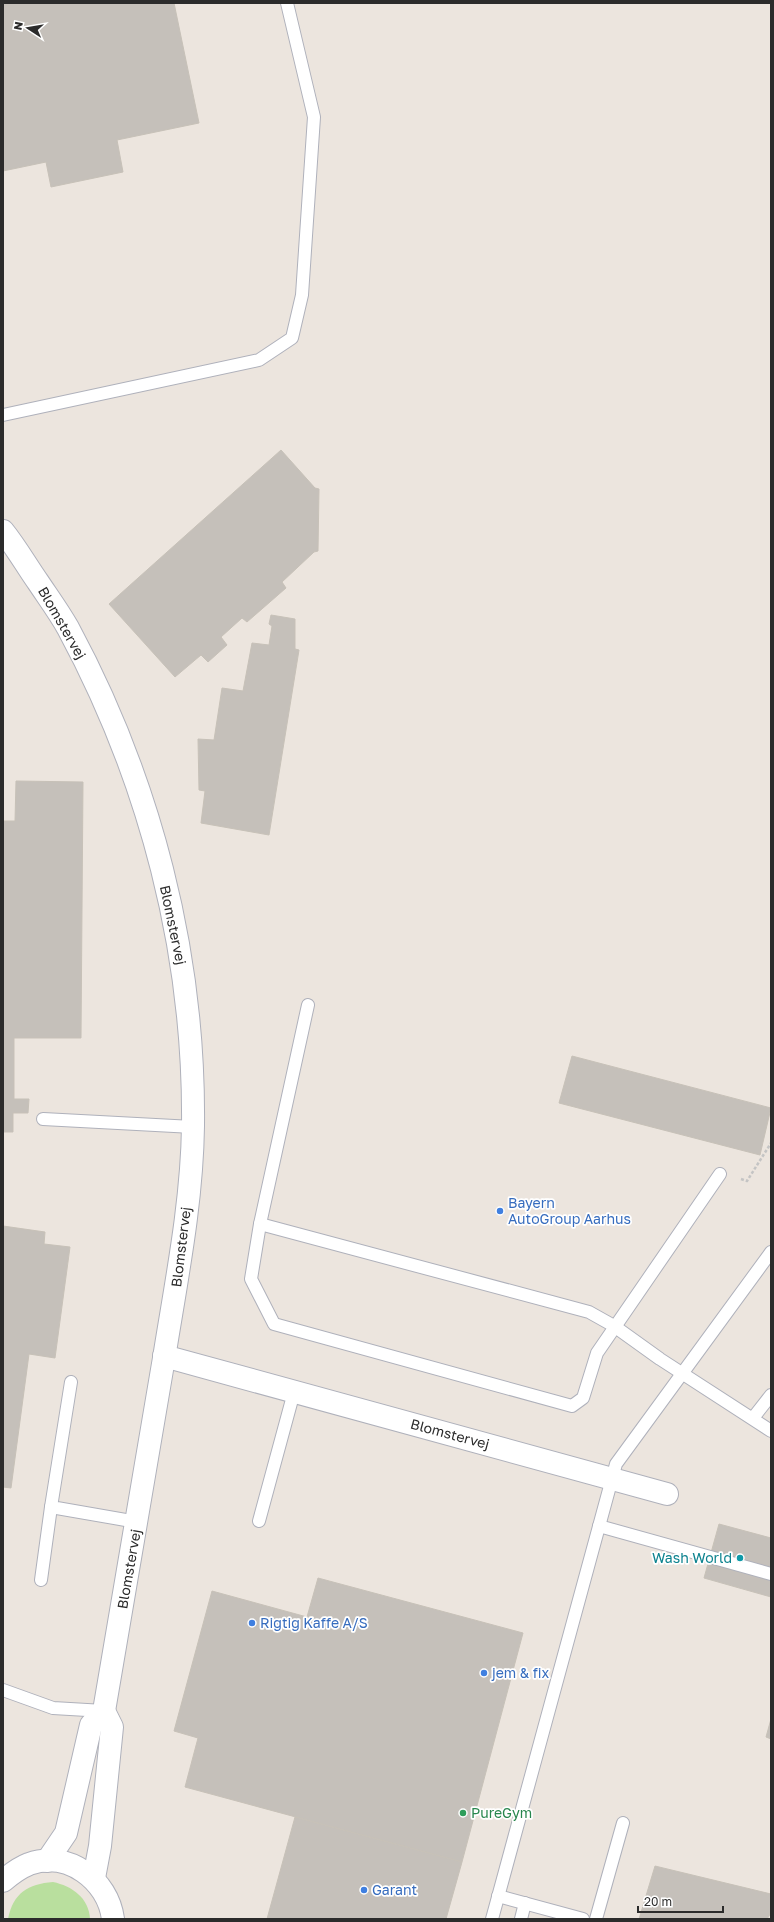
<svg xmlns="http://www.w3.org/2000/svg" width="774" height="1922" viewBox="0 0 774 1922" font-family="'Golos Text',sans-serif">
<rect width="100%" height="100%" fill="#ece5de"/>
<path fill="#b9df9e" d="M53 1882C72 1886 89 1898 90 1919H8C13 1893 28 1884 53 1882Z"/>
<g fill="#c5c0ba" stroke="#c7c1b8">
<polygon points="3,3 174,3 199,123 117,140 123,172 51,187 46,162 3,171"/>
<polygon points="281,450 315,488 319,489 318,551 314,552 282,582 286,588 247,622 242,618 221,637 227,645 208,662 201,655 175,677 109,604"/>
<polygon points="271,615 295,619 295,649 299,650 269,835 201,823 205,791 199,790 198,739 214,740 222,688 243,691 252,643 269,645 272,626 269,624"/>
<polygon points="16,781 83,782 81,1038 14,1038 14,1099 29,1099 28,1113 13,1113 13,1132 3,1132 3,821 15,821"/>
<polygon points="572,1056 771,1108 760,1155 559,1103"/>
<polygon points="3,1226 45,1232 44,1244 70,1247 55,1358 29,1354 11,1488 3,1487"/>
<polygon points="719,1524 771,1538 771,1597 704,1578"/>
<polygon points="318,1578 523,1633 462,1862 185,1787 198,1738 174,1731 212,1591 307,1617"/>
<polygon points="771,1719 771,1739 766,1737"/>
<polygon points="295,1817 462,1862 446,1919 267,1919"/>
<polygon points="655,1866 771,1894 771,1913 767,1919 639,1919"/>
</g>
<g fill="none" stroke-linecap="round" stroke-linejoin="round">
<defs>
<g id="lane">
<polyline points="3,415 259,360 292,338 302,295 314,117 287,3"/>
<polyline points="308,1005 260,1224 251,1279 274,1324 572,1406 583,1398 597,1353 720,1174"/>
<polyline points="43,1119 193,1127"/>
<polyline points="260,1224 589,1312 614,1326 660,1359 771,1431"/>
<polyline points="71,1382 51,1507 137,1522"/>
<polyline points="753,1418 771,1395"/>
<polyline points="259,1521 294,1392"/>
<polyline points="599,1526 771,1574"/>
<polyline points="41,1580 51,1507"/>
<polyline points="3,1690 53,1708 104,1711"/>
<polyline points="498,1896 583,1919"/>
<polyline points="492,1919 616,1464 771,1252"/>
<polyline points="521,1919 525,1903"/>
<polyline points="596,1919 623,1823"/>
</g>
<polyline id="street" points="164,1356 667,1494"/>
<g id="secondary">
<path d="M3 531C16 547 26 565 38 582 48 597 59 612 68 628 150 780 195 953 193 1126 192 1204 176 1282 164 1358 144 1476 125 1594 104 1711L91 1725 66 1833 47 1861"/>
<polyline points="94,1878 100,1846 112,1727 104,1711"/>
<path d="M3 1881C11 1874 19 1868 29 1864 68 1850 108 1880 113 1919"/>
</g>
</defs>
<use href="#lane" stroke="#afb1bb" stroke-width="14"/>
<use href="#street" stroke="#afb1bb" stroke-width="24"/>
<use href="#secondary" stroke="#afb1bb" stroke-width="24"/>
<polyline stroke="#c4c4c4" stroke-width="2.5" stroke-dasharray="3 2" stroke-linecap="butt" points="741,1179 747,1181 771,1143"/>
<use href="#lane" stroke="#fff" stroke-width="12"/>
<use href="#street" stroke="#fff" stroke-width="22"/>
<use href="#secondary" stroke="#fff" stroke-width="22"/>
</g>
<g fill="#3f7fe0" stroke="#fff" stroke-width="1.5">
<circle cx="500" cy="1211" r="4"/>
<circle cx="252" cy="1623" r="4"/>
<circle cx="484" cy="1673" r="4"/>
<circle cx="364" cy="1890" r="4"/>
</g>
<circle fill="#0f9aa8" stroke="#fff" stroke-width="1.5" cx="740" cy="1558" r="4"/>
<circle fill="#2e9e5b" stroke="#fff" stroke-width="1.5" cx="463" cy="1813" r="4"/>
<g text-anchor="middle" stroke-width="3.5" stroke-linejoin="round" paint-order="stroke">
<g font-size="14" fill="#2b2b2b" stroke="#fff">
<text transform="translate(62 623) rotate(60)" y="5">Blomstervej</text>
<text transform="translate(173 925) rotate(78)" y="5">Blomstervej</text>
<text transform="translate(181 1247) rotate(-83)" y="5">Blomstervej</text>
<text transform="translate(450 1434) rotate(15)" y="5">Blomstervej</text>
<text transform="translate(129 1569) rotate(-80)" y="5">Blomstervej</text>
</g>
<g font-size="14" fill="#366cbe" stroke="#fff" text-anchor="start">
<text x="508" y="1208">Bayern<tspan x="508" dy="16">AutoGroup Aarhus</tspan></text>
<text x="260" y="1628">Rigtig Kaffe A/S</text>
<text x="492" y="1678">jem &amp; fix</text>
<text x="372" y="1895">Garant</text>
</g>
<g font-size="14" fill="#0d838f" stroke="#fff" text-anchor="end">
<text x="732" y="1563">Wash World</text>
</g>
<g font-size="14" fill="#27864d" stroke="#fff" text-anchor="start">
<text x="471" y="1818">PureGym</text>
</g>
</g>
<rect width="774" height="1922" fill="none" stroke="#2b2b2b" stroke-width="8"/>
<g transform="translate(28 28) rotate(282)" stroke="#ffffff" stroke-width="3" paint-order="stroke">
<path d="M0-3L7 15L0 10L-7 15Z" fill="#2b2b2b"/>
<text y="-6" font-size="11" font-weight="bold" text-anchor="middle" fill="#2b2b2b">N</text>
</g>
<path d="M638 1906v6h85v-6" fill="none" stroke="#2b2b2b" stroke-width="2"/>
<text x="644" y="1906" font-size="12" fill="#2b2b2b" stroke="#ffffff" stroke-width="3" paint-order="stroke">20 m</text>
</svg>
